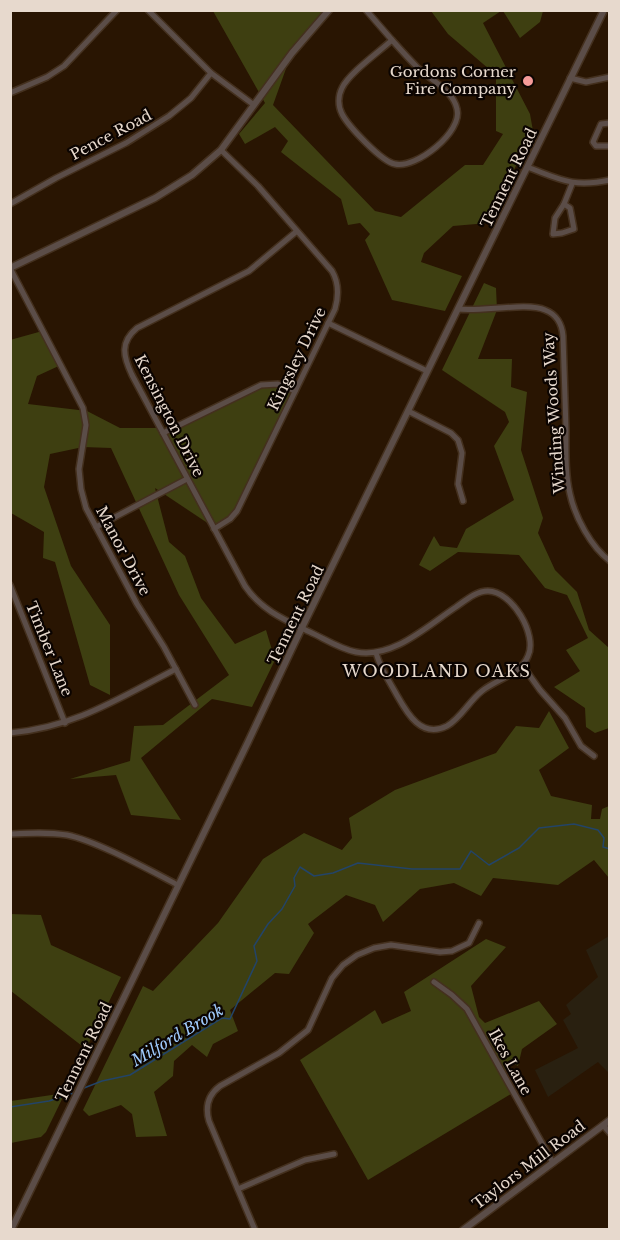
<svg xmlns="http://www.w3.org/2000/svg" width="620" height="1240" viewBox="0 0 620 1240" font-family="'Libre Baskerville',serif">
<rect width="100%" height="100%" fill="#291502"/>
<polygon fill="#292010" points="609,936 609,1071 608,1072 598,1062 548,1097 535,1070 578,1048 563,1020 571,1014 566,1005 598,977 586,950"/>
<g fill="#3e3f11">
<polygon points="213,11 320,11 325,18 288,63 273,105 375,211 401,217 465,165 483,165 503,134 496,131 496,75 448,34 431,11 501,11 483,23 530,114 533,131 488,223 453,226 424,253 421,262 462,276 445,311 392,300 365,240 370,234 360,223 348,225 341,199 281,152 288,141 275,127 245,144 239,134 265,103"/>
<polygon points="503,11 543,11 540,22 520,38"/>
<polygon points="484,283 496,288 497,310 478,359 512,359 511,387 527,392 521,450 543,518 538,533 555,570 577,592 589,630 609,648 609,728 595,733 586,727 585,708 554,687 580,671 566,650 588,638 567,595 545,588 519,555 458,552 430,571 419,565 434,536 440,546 457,548 466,529 514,500 494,446 509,422 505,412 442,370"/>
<polygon points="46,330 63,364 37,376 28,404 87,411 120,428 165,428 267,382 297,388 229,520 215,528 155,488 169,542 185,556 201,598 235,644 266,630 275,660 252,707 212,699 141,758 181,820 131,815 116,775 70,779 130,761 134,726 163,725 229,675 179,595 111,448 83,447 50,454 44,487 71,566 110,625 110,695 90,685 55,562 43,558 44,532 11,513 10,340"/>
<polygon points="549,711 569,748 539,770 551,796 592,805 591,819 600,819 602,809 609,806 609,878 594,860 558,885 493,878 481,896 454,883 420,889 383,922 375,905 346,895 308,924 314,933 289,974 275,973 230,1010 238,1031 213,1044 207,1057 192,1045 174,1061 173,1076 154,1092 167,1136 136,1137 132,1114 121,1105 89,1116 83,1110 143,986 153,991 218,923 263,859 304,833 342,850 352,838 349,818 395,790 496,753 516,726 539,728"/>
<polygon points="10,914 41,915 51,945 121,977 86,1049 11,991"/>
<polygon points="486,939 506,947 471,986 479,1017 485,1023 539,1001 557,1024 522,1049 518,1066 510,1062 505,1073 516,1091 368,1180 300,1060 375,1010 382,1024 411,1011 404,992"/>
<polygon points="65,1093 46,1132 41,1137 11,1143 11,1101"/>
</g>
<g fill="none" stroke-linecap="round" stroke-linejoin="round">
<g stroke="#234468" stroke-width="1.5">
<polyline points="84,1088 102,1081 130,1075 222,1018 230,1019 257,961 254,946 268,924 282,909 295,886 294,878 300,867 314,876 333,873 358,863 412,869 460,869 471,851 489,865 519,848 539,828 574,824 598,830 604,838 603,847 610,849"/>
<polyline points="10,1107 49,1101 74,1093"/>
</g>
<defs>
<g id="minor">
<polyline points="148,10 211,73 254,105"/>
<polyline points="366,10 392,40"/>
<path d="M392 40C400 49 408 58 417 67 430 80 453 90 457 109 463 132 416 169 395 164 382 162 349 127 342 114 338 106 338 96 342 88 349 73 379 52 392 40Z"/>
<polyline points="570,78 586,82 610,77"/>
<polyline points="10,93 47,77 64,66 117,10"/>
<polyline points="610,123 601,124 593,142 596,146 610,146"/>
<path d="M527 167C560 179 572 188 610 180"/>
<polyline points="10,204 56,178 126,143 169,116 191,98 211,73"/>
<polygon points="564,204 570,208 574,229 562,233 553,234 555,218"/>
<polyline points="564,204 572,184"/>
<path d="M297 231 249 271 137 328C120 342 123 356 132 375L245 586C261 610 285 620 310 632 325 639 340 649 356 652 393 659 427 626 456 607 466 600 476 591 488 591 512 591 538 635 528 656 521 674 497 679 482 691 469 701 461 718 447 726 419 740 405 709 394 690 387 678 380 667 376 653"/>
<polyline points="10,268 83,408 86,425 79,469 81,489 86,508 137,604 164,647 195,705"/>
<path d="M458 309C481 312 528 302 545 310 556 314 562 324 563 336 564 367 565 398 566 429 566 450 565 473 570 494 575 517 591 547 610 561"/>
<polyline points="328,323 427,371"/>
<polyline points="408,411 451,433 458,440 462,453 458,484 463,501"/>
<polyline points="163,433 261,385 278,384 295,391"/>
<polyline points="96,527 187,479"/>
<path d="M214 529 230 519 237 511 335 309C339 295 339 283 332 271L258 186 221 150"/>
<polyline points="10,585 65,723"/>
<polyline points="523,666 540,690 565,718 581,746 594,756"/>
<path d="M10 733C76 727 119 698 176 669"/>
<path d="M10 834C30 833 48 832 67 835 97 841 149 870 178 885"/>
<polyline points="434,982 452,995 467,1009 553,1163"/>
<polyline points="603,1125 610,1133"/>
<polyline points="238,1189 305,1160 334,1154"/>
<path d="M255 1230 209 1121C205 1107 208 1095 220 1086L279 1053 308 1030 332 978 343 965 357 955 374 948 391 945 440 952 452 951 469 943 479 923"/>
</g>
<g id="tertiary">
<polyline points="10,268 155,198 192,175 221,150 292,53 329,10"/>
<polyline points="11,1230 248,742 296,640 604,10"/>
<polyline points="463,1230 610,1120"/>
</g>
</defs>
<use href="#minor" stroke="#44301e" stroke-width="8"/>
<use href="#tertiary" stroke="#44301e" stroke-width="9"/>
<use href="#minor" stroke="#5b4d48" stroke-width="5"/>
<use href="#tertiary" stroke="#5b4d48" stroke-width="6"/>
</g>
<circle fill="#f59b99" stroke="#0b0401" stroke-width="2" cx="528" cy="81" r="6"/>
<g text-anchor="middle" stroke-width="4.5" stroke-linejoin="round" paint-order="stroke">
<g font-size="15" fill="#e7d9cd" stroke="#0b0401" text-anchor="end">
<text x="516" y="77">Gordons Corner<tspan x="516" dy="17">Fire Company</tspan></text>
</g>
<g font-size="15" fill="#e7d9cd" stroke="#0b0401">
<text transform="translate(111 135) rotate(-28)" y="5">Pence Road</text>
<text transform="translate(509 178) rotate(-64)" y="5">Tennent Road</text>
<text transform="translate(297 359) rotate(-64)" y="5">Kingsley Drive</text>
<text transform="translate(554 413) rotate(-94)" y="5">Winding Woods Way</text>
<text transform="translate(169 416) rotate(63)" y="5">Kensington Drive</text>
<text transform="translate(123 551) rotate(62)" y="5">Manor Drive</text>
<text transform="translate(296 615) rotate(-64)" y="5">Tennent Road</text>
<text transform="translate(49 649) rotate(68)" y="5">Timber Lane</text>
<text transform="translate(84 1052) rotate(-64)" y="5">Tennent Road</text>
<text transform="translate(510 1062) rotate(61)" y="5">Ikes Lane</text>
<text transform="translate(529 1165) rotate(-37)" y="5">Taylors Mill Road</text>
</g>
<g font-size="16" letter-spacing="1.5" fill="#e7d9cd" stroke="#0b0401">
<text x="437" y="677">WOODLAND OAKS</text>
</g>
<g font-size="16" font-style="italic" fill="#9fcafb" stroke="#0b0401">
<text transform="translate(177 1035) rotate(-31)" y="6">Milford Brook</text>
</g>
</g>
<rect width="620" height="1240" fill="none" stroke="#e7d9cd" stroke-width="24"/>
</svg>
